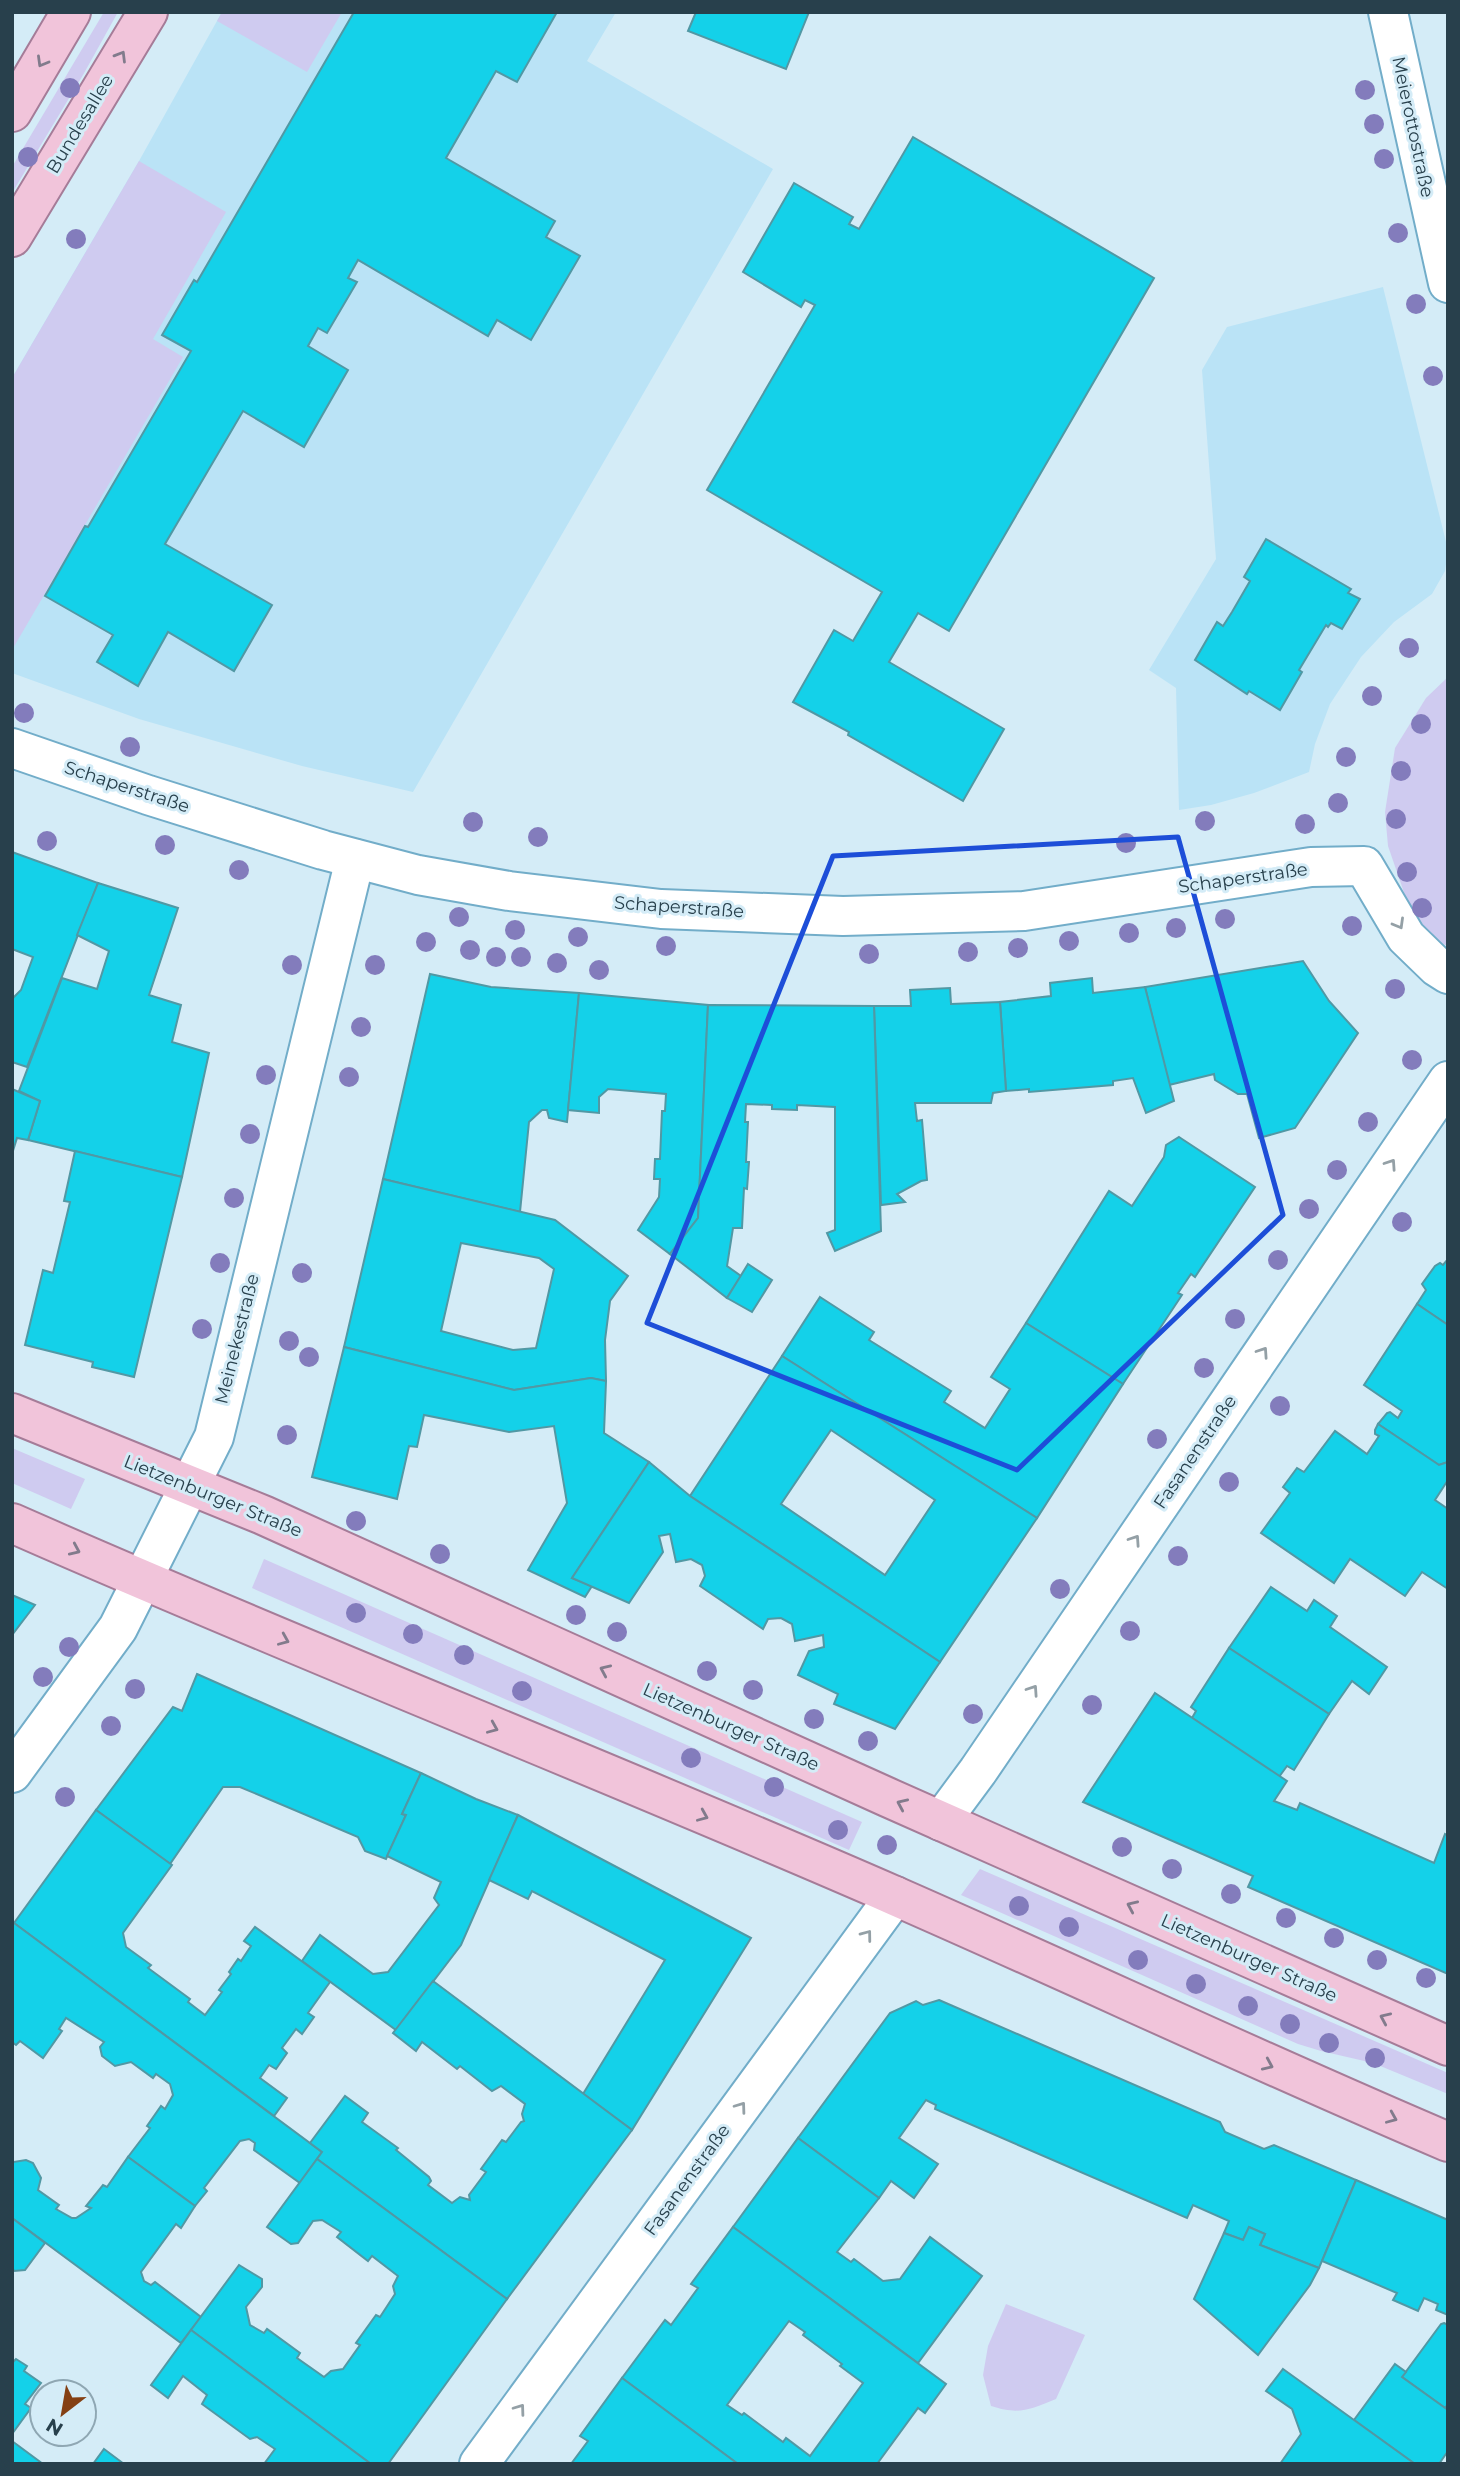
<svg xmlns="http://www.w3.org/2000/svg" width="1460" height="2476" viewBox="0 0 1460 2476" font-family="Montserrat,sans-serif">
<rect width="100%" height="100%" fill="#d4ecf7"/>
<g fill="#bae3f6">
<polygon points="222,12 616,12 587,61 773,169 413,792 302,766 139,719 12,673 12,378 139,161"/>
<polygon points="1383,287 1448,550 1445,571 1432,594 1394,622 1361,657 1330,704 1315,744 1309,772 1254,793 1211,805 1179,810 1176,688 1149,670 1216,559 1202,370 1227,327"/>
</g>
<g fill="#cfcbf0">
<polygon points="104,12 118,12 83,75 12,193 12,167"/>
<polygon points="222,12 342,12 307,72 217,21"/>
<polygon points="139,161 226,212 153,339 183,357 12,650 12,378"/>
<polygon points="1448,677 1448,946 1443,944 1419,922 1409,907 1388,846 1385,812 1395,748 1426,698"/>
<polygon points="12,1448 85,1479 71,1509 12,1483"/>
<polygon points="264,1559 862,1822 849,1850 252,1588"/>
<polygon points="980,1869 1448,2073 1448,2094 1373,2063 1321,2051 1298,2044 961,1895"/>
<path d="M1006 2304 1085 2335 1056 2399C1029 2410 1019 2415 991 2406L983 2375 988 2346Z"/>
</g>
<g fill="#14d1e9" stroke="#5198a4" stroke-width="2" fill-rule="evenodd">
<polygon points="354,12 557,12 517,82 496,71 446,158 555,221 546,237 580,256 531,340 497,320 488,336 358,260 348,278 357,282 327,333 318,328 308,346 348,370 304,447 243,411 165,544 272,605 234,671 168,632 138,686 97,662 113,635 45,596 85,526 88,527 191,351 162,335 194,280 197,282"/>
<polygon points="696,12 809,12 786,69 688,31"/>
<polygon points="913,137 1154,278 949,631 918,613 889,662 1004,729 963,801 848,735 849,732 793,702 834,630 853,641 882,592 707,490 815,305 805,300 801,307 743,272 794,183 853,217 849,224 859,229"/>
<polygon points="1266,539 1351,589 1348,593 1360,599 1342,629 1331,623 1328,627 1326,625 1299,670 1302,672 1280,710 1249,691 1247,694 1195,660 1217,622 1223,626 1232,612 1250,581 1244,577"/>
<polygon points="12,852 98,883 27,1067 12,1062 12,999 21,990 33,957 12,949"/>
<polygon points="98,883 178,908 149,995 181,1005 172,1042 209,1053 182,1177 28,1140 40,1101 19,1091 62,978 97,989 109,951 77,935"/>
<polygon points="1303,961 1329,1001 1358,1033 1295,1128 1259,1138 1247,1094 1238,1094 1215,1080 1214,1074 1169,1085 1145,987"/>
<polygon points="430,974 491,987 579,993 567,1122 549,1118 547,1110 542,1110 529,1122 520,1212 383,1179"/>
<polygon points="1092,978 1093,993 1145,987 1174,1101 1146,1113 1133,1078 1113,1081 1113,1085 1029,1092 1029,1089 1006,1091 1000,1002 1051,996 1050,983"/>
<polygon points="950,988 951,1004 1000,1002 1006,1091 993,1093 991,1103 915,1103 917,1121 922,1120 927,1180 921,1181 897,1194 905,1202 881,1205 874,1006 911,1006 910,990"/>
<polygon points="579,993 708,1005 698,1218 670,1254 638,1230 659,1197 660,1179 654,1179 655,1159 660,1159 662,1111 665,1111 666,1094 608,1089 599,1097 599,1113 568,1110"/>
<polygon points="708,1005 874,1006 881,1231 835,1251 827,1233 835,1230 835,1107 797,1105 797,1110 772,1109 772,1105 746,1104 745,1122 748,1122 746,1162 749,1162 747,1189 744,1188 742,1228 733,1228 727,1266 741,1276 727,1298 670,1254 698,1218"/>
<polygon points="12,1089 40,1101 28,1140 17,1138 12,1154"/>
<polygon points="1179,1137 1255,1187 1195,1277 1191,1274 1178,1293 1182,1295 1123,1384 1026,1323 1109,1191 1132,1206 1164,1157 1166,1145"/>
<polygon points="75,1151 182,1177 134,1377 92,1367 93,1362 25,1345 43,1270 53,1273 70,1202 64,1201"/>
<path d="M383 1179 555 1220 628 1276 610 1301 605 1340 606 1381 591 1378 514 1390 344 1347ZM461 1243 539 1258 554 1269 536 1348 513 1350 441 1331Z"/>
<polygon points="1448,1259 1448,1325 1417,1304 1426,1290 1422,1284 1435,1266 1440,1263 1443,1265"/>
<polygon points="748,1264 772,1280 752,1312 727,1298"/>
<polygon points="820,1297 874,1332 869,1340 951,1391 944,1402 985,1428 1010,1389 991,1377 1026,1323 1123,1384 1037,1518 782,1356"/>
<polygon points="1417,1304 1448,1325 1448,1462 1439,1465 1378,1424 1387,1413 1390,1412 1398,1418 1402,1411 1364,1385"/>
<polygon points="344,1347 514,1390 591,1378 606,1381 604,1433 649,1462 572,1578 592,1586 585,1597 528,1570 567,1503 554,1426 509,1432 424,1415 417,1447 409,1446 397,1499 312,1477"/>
<path d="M782 1356 1037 1518 940 1662 690 1496ZM831 1430 935 1500 885 1575 781 1504Z"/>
<polygon points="1378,1424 1439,1465 1448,1462 1448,1480 1435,1500 1448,1509 1448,1589 1422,1572 1405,1596 1350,1559 1334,1583 1261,1533 1290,1493 1283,1487 1297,1468 1304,1472 1335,1431 1367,1454 1379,1436 1375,1434 1375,1430"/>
<polygon points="649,1462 690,1496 940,1662 895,1729 834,1704 838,1694 798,1675 809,1651 824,1647 823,1635 795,1641 792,1624 781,1618 768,1619 763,1629 700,1586 705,1576 702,1565 691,1559 676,1562 670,1534 659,1536 663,1552 629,1603 572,1578"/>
<polygon points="1271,1587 1307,1611 1314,1600 1337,1616 1330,1627 1387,1667 1369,1694 1352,1681 1329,1714 1229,1648"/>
<polygon points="12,1595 35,1605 12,1635"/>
<polygon points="1229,1648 1329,1714 1294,1770 1287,1766 1279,1777 1192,1718 1196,1711 1191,1707"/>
<polygon points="197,1674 421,1773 402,1814 406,1815 386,1859 365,1851 358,1837 240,1787 223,1787 170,1864 96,1810 173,1707 182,1711"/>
<polygon points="1155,1693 1287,1781 1274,1801 1297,1810 1300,1803 1434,1863 1445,1834 1448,1836 1448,1974 1248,1887 1253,1876 1083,1802"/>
<polygon points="421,1773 476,1799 518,1815 461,1945 396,2030 302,1961 320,1935 373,1974 388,1972 439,1905 434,1898 441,1882 387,1856 406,1815 402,1814"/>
<polygon points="96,1810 172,1865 123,1933 126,1947 151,1965 148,1968 190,1999 188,2002 205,2015 222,1992 219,1990 231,1974 229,1972 238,1959 241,1961 251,1946 244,1941 255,1927 330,1982 308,2013 314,2017 302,2034 296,2029 282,2048 287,2053 276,2069 269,2065 260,2078 287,2098 274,2116 14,1923"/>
<polygon points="518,1815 751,1938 632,2130 583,2094 665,1960 532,1891 528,1899 489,1880"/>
<polygon points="14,1923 322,2152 300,2183 254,2150 255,2143 249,2139 240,2141 204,2188 207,2191 195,2206 128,2157 150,2128 147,2126 161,2106 165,2109 173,2095 170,2084 156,2074 153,2078 131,2062 115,2066 102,2056 100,2047 104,2042 66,2018 59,2029 62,2031 43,2058 20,2041 16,2045 12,2042 12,1925"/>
<polygon points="433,1981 632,2130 507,2299 317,2159 322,2152 310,2143 345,2096 368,2113 362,2122 398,2148 396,2150 429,2177 431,2181 428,2185 452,2203 460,2197 470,2200 469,2195 486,2172 481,2169 502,2140 506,2142 521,2122 524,2121 522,2114 525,2104 501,2086 492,2091 460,2066 457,2069 422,2042 416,2051 393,2033"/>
<polygon points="939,2000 1220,2122 1225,2132 1264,2149 1274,2145 1356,2180 1319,2268 1260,2245 1265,2234 1249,2227 1243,2240 1224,2233 1229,2221 1193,2205 1187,2218 935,2109 936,2105 926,2100 899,2138 938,2164 914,2198 891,2181 879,2198 798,2138 890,2013 916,2001 923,2005"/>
<polygon points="798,2138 879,2198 837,2252 851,2262 854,2259 883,2281 900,2279 930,2237 982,2276 918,2363 733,2227"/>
<polygon points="128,2157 195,2206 181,2228 176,2224 141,2272 144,2281 151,2285 155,2282 201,2317 181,2343 12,2218 13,2162 26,2160 33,2163 41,2178 38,2190 59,2205 56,2209 72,2218 76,2218 91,2208 86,2206 103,2185 107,2187"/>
<polygon points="317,2159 507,2299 388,2464 371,2464 191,2330 239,2265 262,2279 262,2287 246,2307 250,2325 264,2333 267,2329 300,2353 297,2358 324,2377 331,2371 343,2369 360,2345 356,2343 376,2315 380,2317 395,2294 393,2286 398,2276 372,2256 368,2261 337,2237 341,2232 322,2220 313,2221 298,2243 291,2244 267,2227"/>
<polygon points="1356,2180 1448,2220 1448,2315 1436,2310 1438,2304 1424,2298 1418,2311 1393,2300 1397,2293 1322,2261"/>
<polygon points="12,2218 45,2243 25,2270 14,2271 12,2267"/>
<path d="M733 2227 946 2384 925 2413 918 2408 877 2464H738L622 2378 665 2320 671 2325 698 2288 691 2284ZM789 2321 805 2332 803 2335 842 2364 840 2366 863 2383 810 2456 786 2438 783 2442 744 2413 742 2415 727 2405Z"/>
<polygon points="1249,2227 1265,2234 1260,2245 1319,2268 1310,2285 1258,2355 1194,2299 1224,2233 1243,2240"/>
<polygon points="1444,2323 1448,2325 1448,2404 1445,2408 1402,2377 1441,2324"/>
<polygon points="191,2330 371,2464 264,2464 275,2449 257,2437 250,2439 202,2404 207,2395 183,2376 168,2398 151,2385"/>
<polygon points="16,2359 27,2366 24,2371 41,2383 25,2404 31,2408 12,2434 12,2360 14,2361"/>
<polygon points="1395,2364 1406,2372 1402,2377 1448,2410 1448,2451 1439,2464 1415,2464 1354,2420"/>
<polygon points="1283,2369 1354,2420 1415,2464 1280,2464 1301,2434 1292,2409 1266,2391"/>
<polygon points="622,2378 738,2464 571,2464 588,2441 580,2436"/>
<polygon points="12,2441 43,2464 12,2464"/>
<polygon points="104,2449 124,2464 93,2464"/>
</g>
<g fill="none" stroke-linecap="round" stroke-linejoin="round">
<defs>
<g id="minor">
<polyline points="1388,12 1448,283"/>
<polyline points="12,748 148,795 323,850 418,875 509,891 661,909 843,916 1024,911 1311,867 1364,866 1406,937 1437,967 1448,974"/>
<polyline points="12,1773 118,1628 214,1437 355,859"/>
<polyline points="941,1821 978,1771 1448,1081"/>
<polyline points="479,2464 895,1896"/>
</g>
<g id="major">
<polyline points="12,112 71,12"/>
<polyline points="12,237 148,12"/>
<polyline points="12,1413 263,1515 887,1797 1448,2046"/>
<path d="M12 1523C304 1652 602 1768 895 1896 1080 1977 1262 2063 1448 2142"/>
</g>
</defs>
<use href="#minor" stroke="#72adc9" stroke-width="42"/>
<use href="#major" stroke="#a57c98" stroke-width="42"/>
<use href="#minor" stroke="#fff" stroke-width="38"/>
<use href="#major" stroke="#f1c4da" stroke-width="38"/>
</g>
<g fill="#837cbc">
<circle cx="70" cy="88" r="10"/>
<circle cx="1365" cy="90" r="10"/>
<circle cx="1374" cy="124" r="10"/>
<circle cx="28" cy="157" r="10"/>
<circle cx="1384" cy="159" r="10"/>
<circle cx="1398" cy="233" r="10"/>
<circle cx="76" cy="239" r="10"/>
<circle cx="1416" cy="304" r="10"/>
<circle cx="1433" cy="376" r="10"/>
<circle cx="1409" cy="648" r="10"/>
<circle cx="1372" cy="696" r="10"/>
<circle cx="24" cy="713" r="10"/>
<circle cx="1421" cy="724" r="10"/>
<circle cx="130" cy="747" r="10"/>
<circle cx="1346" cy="757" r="10"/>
<circle cx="1401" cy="771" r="10"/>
<circle cx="1338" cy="803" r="10"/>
<circle cx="1396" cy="819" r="10"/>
<circle cx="1205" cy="821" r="10"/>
<circle cx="473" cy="822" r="10"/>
<circle cx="1305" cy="824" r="10"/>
<circle cx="538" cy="837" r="10"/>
<circle cx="47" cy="841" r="10"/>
<circle cx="1126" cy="843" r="10"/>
<circle cx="165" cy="845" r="10"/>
<circle cx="239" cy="870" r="10"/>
<circle cx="1407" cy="872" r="10"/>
<circle cx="1422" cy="908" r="10"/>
<circle cx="459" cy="917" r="10"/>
<circle cx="1225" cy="919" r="10"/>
<circle cx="1352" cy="926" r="10"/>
<circle cx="1176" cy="928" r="10"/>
<circle cx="515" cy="930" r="10"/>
<circle cx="1129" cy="933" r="10"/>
<circle cx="578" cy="937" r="10"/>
<circle cx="1069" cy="941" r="10"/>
<circle cx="426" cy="942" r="10"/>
<circle cx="666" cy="946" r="10"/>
<circle cx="1018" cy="948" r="10"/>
<circle cx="470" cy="950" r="10"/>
<circle cx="968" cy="952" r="10"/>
<circle cx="869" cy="954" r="10"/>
<circle cx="496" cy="957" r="10"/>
<circle cx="521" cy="957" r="10"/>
<circle cx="557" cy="963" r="10"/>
<circle cx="292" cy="965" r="10"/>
<circle cx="375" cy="965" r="10"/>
<circle cx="599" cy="970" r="10"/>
<circle cx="1395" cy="989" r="10"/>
<circle cx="361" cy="1027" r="10"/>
<circle cx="1412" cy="1060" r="10"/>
<circle cx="266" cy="1075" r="10"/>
<circle cx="349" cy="1077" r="10"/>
<circle cx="1368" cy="1122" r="10"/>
<circle cx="250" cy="1134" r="10"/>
<circle cx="1337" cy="1170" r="10"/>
<circle cx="234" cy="1198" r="10"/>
<circle cx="1309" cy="1209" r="10"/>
<circle cx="1402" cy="1222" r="10"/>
<circle cx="1278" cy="1260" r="10"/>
<circle cx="220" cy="1263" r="10"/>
<circle cx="302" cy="1273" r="10"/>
<circle cx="1235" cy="1319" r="10"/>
<circle cx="202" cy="1329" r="10"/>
<circle cx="289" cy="1341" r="10"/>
<circle cx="309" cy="1357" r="10"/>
<circle cx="1204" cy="1368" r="10"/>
<circle cx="1280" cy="1406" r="10"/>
<circle cx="287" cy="1435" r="10"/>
<circle cx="1157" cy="1439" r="10"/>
<circle cx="1229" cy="1482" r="10"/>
<circle cx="356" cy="1521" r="10"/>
<circle cx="440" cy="1554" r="10"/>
<circle cx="1178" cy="1556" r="10"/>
<circle cx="1060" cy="1589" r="10"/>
<circle cx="356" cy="1613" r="10"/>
<circle cx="576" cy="1615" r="10"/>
<circle cx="1130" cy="1631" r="10"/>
<circle cx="617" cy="1632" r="10"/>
<circle cx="413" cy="1634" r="10"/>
<circle cx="69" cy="1647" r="10"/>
<circle cx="464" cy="1655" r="10"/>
<circle cx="707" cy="1671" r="10"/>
<circle cx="43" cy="1677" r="10"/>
<circle cx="135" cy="1689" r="10"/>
<circle cx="753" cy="1690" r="10"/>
<circle cx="522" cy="1691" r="10"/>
<circle cx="1092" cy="1705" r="10"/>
<circle cx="973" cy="1714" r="10"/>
<circle cx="814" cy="1719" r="10"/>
<circle cx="111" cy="1726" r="10"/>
<circle cx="868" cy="1741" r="10"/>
<circle cx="691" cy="1758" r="10"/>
<circle cx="774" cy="1787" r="10"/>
<circle cx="65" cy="1797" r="10"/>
<circle cx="838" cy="1830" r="10"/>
<circle cx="887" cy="1845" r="10"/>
<circle cx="1122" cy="1847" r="10"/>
<circle cx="1172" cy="1869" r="10"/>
<circle cx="1231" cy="1894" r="10"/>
<circle cx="1019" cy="1906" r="10"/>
<circle cx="1286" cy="1918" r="10"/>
<circle cx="1069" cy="1927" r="10"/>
<circle cx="1334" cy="1938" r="10"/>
<circle cx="1138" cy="1960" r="10"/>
<circle cx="1377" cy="1960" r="10"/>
<circle cx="1426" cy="1978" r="10"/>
<circle cx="1196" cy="1984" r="10"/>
<circle cx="1248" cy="2006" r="10"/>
<circle cx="1290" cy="2024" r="10"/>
<circle cx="1329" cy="2043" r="10"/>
<circle cx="1375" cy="2058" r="10"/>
</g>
<defs><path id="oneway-chevron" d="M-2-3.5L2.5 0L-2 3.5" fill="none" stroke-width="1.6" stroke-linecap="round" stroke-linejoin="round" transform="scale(1.75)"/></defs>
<g stroke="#827b8c">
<use href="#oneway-chevron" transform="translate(121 56) rotate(-59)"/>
<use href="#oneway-chevron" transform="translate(42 62) rotate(120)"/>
<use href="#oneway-chevron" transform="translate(75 1550) rotate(24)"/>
<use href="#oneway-chevron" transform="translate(284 1640) rotate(23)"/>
<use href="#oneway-chevron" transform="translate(605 1670) rotate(-156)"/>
<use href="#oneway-chevron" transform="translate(493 1728) rotate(23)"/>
<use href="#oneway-chevron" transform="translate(902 1804) rotate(-156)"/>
<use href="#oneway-chevron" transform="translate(703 1816) rotate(23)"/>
<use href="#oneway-chevron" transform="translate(1132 1906) rotate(-156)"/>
<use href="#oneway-chevron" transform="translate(1385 2018) rotate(-156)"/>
<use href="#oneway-chevron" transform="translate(1268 2065) rotate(24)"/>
<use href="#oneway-chevron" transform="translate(1392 2118) rotate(23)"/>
</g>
<g stroke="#94a0a6">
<use href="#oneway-chevron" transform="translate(1399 924) rotate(60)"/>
<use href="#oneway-chevron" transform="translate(1391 1164) rotate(-56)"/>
<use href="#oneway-chevron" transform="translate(1263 1352) rotate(-56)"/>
<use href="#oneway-chevron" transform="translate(1135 1540) rotate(-56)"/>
<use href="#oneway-chevron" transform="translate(1033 1690) rotate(-56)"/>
<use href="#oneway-chevron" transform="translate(867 1935) rotate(-53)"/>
<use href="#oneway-chevron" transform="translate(741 2107) rotate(-54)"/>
<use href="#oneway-chevron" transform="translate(520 2409) rotate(-54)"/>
</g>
<path fill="none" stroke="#1d4ed8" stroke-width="5" stroke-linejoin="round" d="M1178 837 1283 1215 1017 1470 647 1323 833 856Z"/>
<g text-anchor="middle" stroke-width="6" stroke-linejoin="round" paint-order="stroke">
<g font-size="18" fill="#28404c" stroke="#d4ecf7">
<text transform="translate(80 124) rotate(-59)" y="6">Bundesallee</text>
<text transform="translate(1413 127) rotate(78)" y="6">Meierottostraße</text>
<text transform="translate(127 787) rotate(18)" y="6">Schaperstraße</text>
<text transform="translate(1243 878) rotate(-8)" y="6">Schaperstraße</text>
<text transform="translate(679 907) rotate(4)" y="6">Schaperstraße</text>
<text transform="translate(237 1339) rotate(-76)" y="6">Meinekestraße</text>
<text transform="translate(1195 1452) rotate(-56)" y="6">Fasanenstraße</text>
<text transform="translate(213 1496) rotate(22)" y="6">Lietzenburger Straße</text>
<text transform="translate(731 1727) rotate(24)" y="6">Lietzenburger Straße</text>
<text transform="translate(1249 1958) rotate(24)" y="6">Lietzenburger Straße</text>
<text transform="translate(687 2180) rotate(-54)" y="6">Fasanenstraße</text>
</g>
</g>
<rect width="1460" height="2476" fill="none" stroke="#28404c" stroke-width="28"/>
<g transform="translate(63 2413) rotate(211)"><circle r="33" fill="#d4ecf7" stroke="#8fa7b3" stroke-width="2"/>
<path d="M0-5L12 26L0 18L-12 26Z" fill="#844014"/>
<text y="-10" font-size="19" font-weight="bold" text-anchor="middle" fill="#28404c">N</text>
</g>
</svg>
